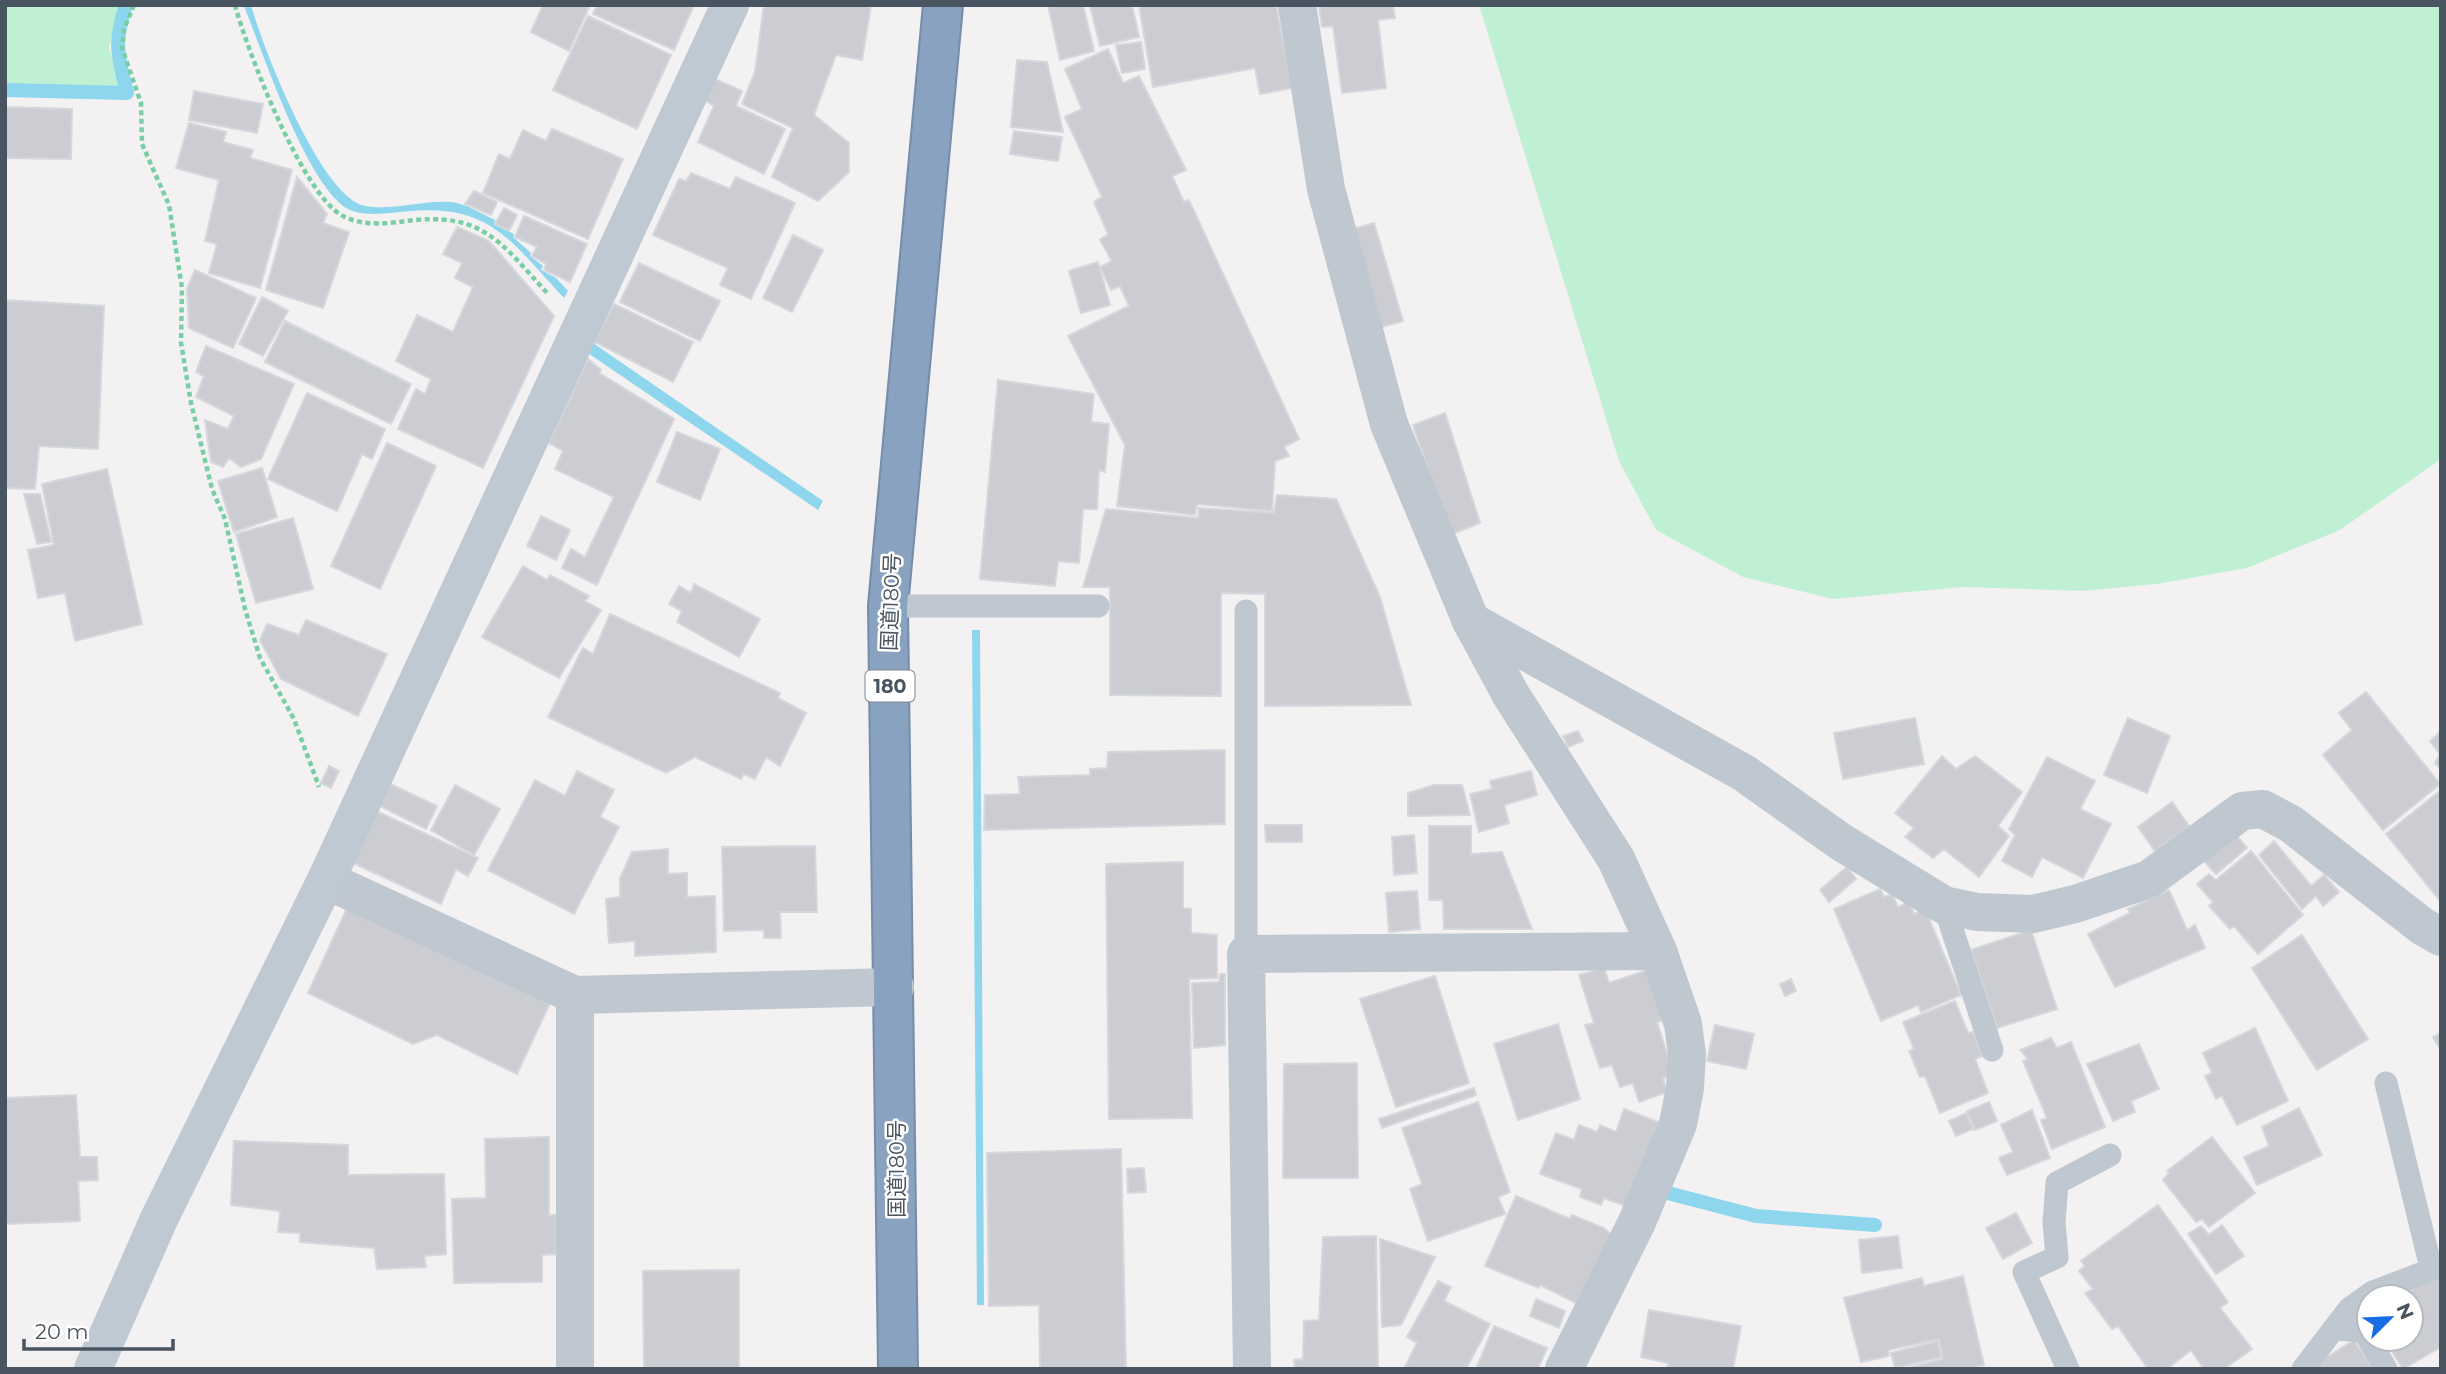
<svg xmlns="http://www.w3.org/2000/svg" width="2446" height="1374" viewBox="0 0 2446 1374" font-family="Montserrat,'Noto Sans JP',sans-serif">
<rect width="100%" height="100%" fill="#f3f1f1"/>
<g fill="#c0f0d4">
<polygon points="5,5 121,5 109,47 121,88 5,85"/>
<polygon points="1479,5 2441,5 2441,459 2340,530 2247,568 2156,584 2083,591 1963,587 1833,599 1743,577 1656,530 1619,461"/>
</g>
<g fill="#8dd6ed">
<path d="M251 5C263 48 321 197 365 206 392 211 423 200 451 202 465 203 482 214 495 220L494 224 514 234 513 237 531 253 530 256 543 266 541 270 556 278 568 291 564 298C513 244 492 204 411 211 391 212 366 218 348 209 307 187 262 50 244 6Z"/>
<polygon points="590,341 823,501 818,510 585,351"/>
<polygon points="972,630 980,630 984,1305 977,1305"/>
</g>
<g fill="none" stroke-linecap="round" stroke-linejoin="round">
<g stroke="#8dd6ed" stroke-width="14">
<path d="M5 90 127 93C118 55 113 43 126 5"/>
<polyline points="1664,1192 1756,1216 1875,1225"/>
</g>
</g>
<g fill="#cbcdd3" stroke="#d5d7dc" stroke-width="2">
<polygon points="543,5 590,5 569,51 531,32"/>
<polygon points="597,5 694,5 674,50 593,14"/>
<polygon points="764,5 871,5 862,60 836,55 814,115 849,143 849,172 818,201 772,177 793,128 742,104 755,72"/>
<polygon points="1048,5 1083,5 1094,51 1060,60"/>
<polygon points="1090,5 1132,5 1139,37 1100,46"/>
<polygon points="1139,5 1276,5 1292,88 1260,94 1255,68 1153,87"/>
<polygon points="1319,5 1393,5 1395,18 1378,20 1386,88 1342,93 1333,26 1322,27"/>
<polygon points="588,16 671,55 637,129 553,90"/>
<polygon points="1141,42 1145,69 1122,73 1116,45"/>
<polygon points="1108,49 1123,83 1139,76 1186,170 1172,176 1184,202 1189,200 1299,439 1284,447 1289,456 1275,461 1272,511 1197,504 1195,515 1117,506 1125,445 1068,336 1129,306 1120,286 1111,290 1100,267 1112,261 1100,240 1108,234 1094,202 1102,197 1065,117 1082,109 1065,69"/>
<polygon points="1017,60 1047,62 1063,132 1011,127"/>
<polygon points="715,79 742,91 736,106 785,129 764,174 698,142 714,106 704,100"/>
<polygon points="194,91 263,104 257,133 189,120"/>
<polygon points="5,107 72,109 71,159 5,158"/>
<polygon points="189,123 226,132 223,142 253,150 250,158 292,170 260,288 209,273 217,244 205,241 219,180 176,168"/>
<polygon points="552,129 623,159 588,239 483,193 499,154 510,159 523,130 546,141"/>
<polygon points="1014,131 1062,137 1058,161 1010,154"/>
<polygon points="691,173 730,189 736,177 795,203 751,299 720,285 728,268 653,235 679,179 686,181"/>
<polygon points="297,177 327,214 323,223 349,232 323,308 266,290"/>
<polygon points="474,191 497,202 491,215 465,204"/>
<polygon points="504,208 517,215 509,231 495,224"/>
<polygon points="524,216 587,244 570,282 544,270 546,264 532,256 537,247 515,237"/>
<polygon points="1374,223 1403,321 1375,329 1349,230"/>
<polygon points="457,227 489,241 554,316 483,468 398,429 416,389 425,394 431,379 396,361 417,315 453,332 473,287 455,278 462,263 443,254"/>
<polygon points="793,235 823,250 792,312 763,298"/>
<polygon points="1098,262 1110,305 1081,313 1069,271"/>
<polygon points="639,263 720,301 700,341 620,302"/>
<polygon points="195,270 256,298 233,348 189,328 187,289"/>
<polygon points="262,297 288,311 263,356 239,344"/>
<polygon points="5,300 104,306 98,449 39,446 35,489 5,488"/>
<polygon points="614,304 693,342 673,382 595,342"/>
<polygon points="285,321 411,384 391,424 265,362"/>
<polygon points="206,346 294,384 261,459 241,467 229,458 223,467 211,462 205,420 228,429 234,416 196,397 204,376 196,372"/>
<polygon points="588,359 601,370 599,373 674,419 597,585 562,568 571,549 585,557 614,497 555,469 563,451 549,443"/>
<polygon points="998,380 1094,394 1091,422 1109,424 1105,472 1099,470 1097,509 1083,509 1079,563 1058,561 1055,586 980,579"/>
<polygon points="307,393 385,429 372,459 362,454 337,511 268,479"/>
<polygon points="1445,413 1480,523 1450,535 1413,425"/>
<polygon points="677,432 720,449 700,500 657,482"/>
<polygon points="387,443 436,466 380,589 331,566"/>
<polygon points="262,468 277,517 234,532 218,481"/>
<polygon points="107,469 142,624 75,641 65,593 38,598 28,550 54,545 42,484"/>
<polygon points="24,494 40,494 51,542 37,544"/>
<polygon points="1277,495 1336,499 1380,597 1411,705 1265,706 1265,594 1221,593 1221,696 1110,695 1110,587 1083,587 1106,509 1198,518 1199,508 1274,513"/>
<polygon points="541,516 570,530 556,560 527,546"/>
<polygon points="293,518 313,589 256,603 236,534"/>
<polygon points="523,566 547,580 550,575 589,596 585,601 601,610 559,678 482,637"/>
<polygon points="694,584 760,619 739,657 677,622 682,611 669,604 679,586 691,593"/>
<polygon points="610,614 780,693 778,698 806,713 780,766 766,757 755,779 744,774 741,779 695,757 666,773 548,717 583,648 593,654"/>
<polygon points="306,620 387,654 358,716 281,679 260,640 267,624 299,635"/>
<polygon points="2366,692 2440,784 2383,830 2323,755 2352,730 2339,713"/>
<polygon points="1915,718 1924,764 1843,779 1834,733"/>
<polygon points="2128,718 2170,736 2147,793 2104,775"/>
<polygon points="1578,731 1583,741 1568,747 1563,736"/>
<polygon points="2441,731 2441,769 2435,763 2440,754 2430,741"/>
<polygon points="1225,750 1225,824 984,830 985,795 1020,794 1018,777 1090,775 1090,769 1107,768 1108,752"/>
<polygon points="1942,756 1956,769 1975,756 2022,792 1998,826 2009,836 1979,877 1944,849 1933,858 1905,837 1914,828 1895,813"/>
<polygon points="2047,757 2095,781 2080,809 2111,824 2083,878 2042,857 2032,877 2002,861 2015,835 2009,829"/>
<polygon points="329,766 339,771 331,788 321,783"/>
<polygon points="577,771 614,790 600,817 619,827 574,914 488,870 535,780 565,796"/>
<polygon points="1531,771 1537,795 1504,805 1509,823 1479,832 1470,794 1492,789 1490,781"/>
<polygon points="388,783 437,806 426,829 378,805"/>
<polygon points="455,785 500,809 474,855 431,830"/>
<polygon points="1434,785 1462,785 1470,815 1408,816 1408,793"/>
<polygon points="2441,790 2441,902 2386,834"/>
<polygon points="2172,802 2189,826 2155,851 2138,827"/>
<polygon points="376,811 478,858 468,876 456,869 441,904 353,863"/>
<polygon points="1265,825 1302,825 1302,842 1266,842"/>
<polygon points="1429,826 1471,826 1471,854 1502,852 1532,929 1444,929 1443,900 1429,900"/>
<polygon points="2234,833 2247,848 2216,874 2203,860"/>
<polygon points="1414,835 1417,873 1394,875 1392,837"/>
<polygon points="2274,841 2311,886 2324,875 2339,892 2323,906 2316,896 2302,909 2259,855"/>
<polygon points="815,846 817,912 780,912 781,938 764,938 764,930 724,931 722,847"/>
<polygon points="668,849 668,874 687,873 687,897 715,896 716,952 635,956 635,941 609,943 606,899 620,897 620,878 632,852"/>
<polygon points="2251,851 2303,915 2258,954 2234,926 2230,929 2209,906 2213,902 2197,884 2209,874 2216,880"/>
<polygon points="1183,862 1183,908 1191,909 1191,933 1217,935 1217,978 1189,979 1192,1118 1109,1119 1106,864"/>
<polygon points="1847,867 1856,879 1829,902 1820,890"/>
<polygon points="1880,889 1884,897 1892,894 1898,907 1909,902 1914,914 1925,909 1961,995 1921,1012 1918,1005 1881,1021 1834,909"/>
<polygon points="2169,890 2187,930 2195,925 2205,948 2115,987 2088,934 2130,913 2128,909"/>
<polygon points="1417,891 1420,929 1389,932 1386,893"/>
<polygon points="347,908 551,1001 517,1074 437,1035 413,1044 308,993"/>
<polygon points="2031,930 2057,1009 1997,1028 1971,950"/>
<polygon points="2302,935 2368,1039 2317,1070 2252,968"/>
<polygon points="1604,968 1609,983 1650,969 1666,1020 1657,1022 1673,1073 1663,1079 1667,1092 1639,1102 1633,1083 1620,1087 1612,1065 1600,1068 1585,1025 1594,1023 1579,975"/>
<polygon points="1220,974 1225,974 1225,1045 1194,1048 1192,983 1219,982"/>
<polygon points="1435,976 1469,1083 1396,1107 1360,999"/>
<polygon points="1791,979 1796,991 1785,996 1780,984"/>
<polygon points="1955,1001 1968,1033 1973,1032 1982,1056 1975,1059 1988,1093 1940,1113 1925,1076 1920,1077 1909,1051 1914,1049 1903,1022"/>
<polygon points="1558,1024 1580,1099 1518,1120 1494,1044"/>
<polygon points="1715,1025 1754,1034 1746,1069 1707,1061"/>
<polygon points="2255,1028 2288,1101 2237,1125 2222,1096 2216,1099 2205,1076 2212,1073 2203,1053"/>
<polygon points="2441,1033 2441,1051 2433,1037"/>
<polygon points="2051,1038 2057,1048 2071,1042 2105,1127 2052,1149 2041,1120 2047,1118 2023,1061 2028,1059 2020,1050"/>
<polygon points="2139,1044 2159,1089 2131,1101 2135,1112 2113,1121 2087,1064"/>
<polygon points="1357,1063 1358,1178 1283,1178 1284,1064"/>
<polygon points="1474,1088 1476,1095 1382,1128 1379,1119"/>
<polygon points="76,1095 80,1157 97,1157 98,1180 78,1181 80,1221 5,1224 5,1098"/>
<polygon points="1478,1102 1510,1192 1498,1197 1505,1214 1428,1241 1410,1189 1422,1184 1402,1128"/>
<polygon points="1989,1102 1997,1121 1975,1130 1967,1111"/>
<polygon points="2299,1108 2322,1155 2257,1185 2244,1157 2269,1146 2262,1127"/>
<polygon points="1624,1109 1661,1123 1628,1207 1604,1198 1601,1205 1580,1197 1582,1189 1540,1174 1556,1133 1574,1140 1579,1125 1597,1132 1600,1125 1616,1132"/>
<polygon points="2032,1110 2050,1158 2007,1175 1999,1158 2013,1152 2001,1125"/>
<polygon points="1966,1113 1973,1129 1956,1136 1949,1121"/>
<polygon points="549,1137 549,1215 556,1215 556,1254 542,1255 542,1282 454,1283 452,1199 486,1198 485,1139"/>
<polygon points="2212,1137 2255,1193 2209,1227 2202,1219 2196,1222 2163,1180 2169,1173 2167,1171"/>
<polygon points="234,1141 348,1145 348,1175 444,1174 446,1254 424,1256 426,1267 377,1269 374,1248 300,1242 300,1233 278,1232 280,1211 231,1205"/>
<polygon points="1121,1149 1126,1369 1040,1369 1039,1305 989,1306 987,1153"/>
<polygon points="1144,1168 1146,1192 1128,1193 1127,1169"/>
<polygon points="1516,1196 1570,1219 1572,1215 1604,1228 1615,1238 1576,1303 1540,1285 1539,1288 1485,1266"/>
<polygon points="2158,1205 2228,1302 2220,1308 2252,1349 2224,1369 2204,1369 2191,1350 2167,1369 2148,1369 2118,1326 2112,1329 2085,1293 2093,1289 2079,1271 2085,1266 2081,1261"/>
<polygon points="2016,1213 2032,1243 2003,1259 1986,1228"/>
<polygon points="2222,1225 2244,1256 2216,1274 2188,1234 2201,1226 2209,1235"/>
<polygon points="1376,1236 1378,1367 1381,1369 1295,1369 1294,1360 1303,1359 1304,1321 1319,1320 1323,1237"/>
<polygon points="1898,1236 1902,1268 1862,1273 1859,1240"/>
<polygon points="1380,1239 1435,1257 1401,1325 1382,1327"/>
<polygon points="739,1270 739,1369 644,1369 643,1271"/>
<polygon points="2441,1271 2441,1347 2403,1369 2384,1339 2411,1339 2411,1297 2400,1297"/>
<polygon points="1963,1276 1984,1365 1978,1366 1978,1369 1902,1369 1943,1359 1939,1339 1888,1350 1889,1356 1861,1362 1844,1298 1922,1278 1924,1286"/>
<polygon points="1438,1281 1451,1287 1444,1301 1490,1324 1466,1369 1404,1369 1417,1343 1407,1337"/>
<polygon points="1536,1299 1565,1311 1559,1328 1530,1316"/>
<polygon points="1649,1310 1741,1326 1733,1369 1667,1369 1668,1363 1641,1357"/>
<polygon points="1494,1326 1547,1348 1538,1369 1476,1369"/>
<polygon points="2354,1340 2373,1369 2315,1369 2313,1366"/>
<polygon points="1938,1341 1941,1357 1895,1368 1891,1353"/>
</g>
<g fill="none" stroke-linecap="round" stroke-linejoin="round">
<defs>
<polyline id="highway" points="898,1369 888,606 943,5"/>
</defs>
<use href="#highway" stroke="#748dab" stroke-width="42"/>
<g stroke="#78cfa6" stroke-width="4.5" stroke-dasharray="5 3.5" stroke-linecap="butt">
<polyline points="134,5 124,29 122,48 141,103 142,144 169,205 182,288 181,343 191,403 212,489 225,519 245,609 260,658 294,719 319,787"/>
<path d="M235 5C247 50 303 196 343 216 362 226 386 224 406 221 483 211 501 243 548 294"/>
</g>
<g stroke="#bfc8d0" stroke-width="23">
<polyline points="888,606 1098,606"/>
<polyline points="1246,611 1246,954"/>
<polyline points="1944,905 1992,1050"/>
<polyline points="2386,1083 2431,1268"/>
<polyline points="2334,1329 2364,1331 2386,1369"/>
<polyline points="2068,1369 2024,1272 2057,1257 2054,1222 2057,1183 2110,1155"/>
<polyline points="2303,1369 2349,1309 2373,1292 2441,1266"/>
</g>
<g stroke="#bfc8d0" stroke-width="38">
<polyline points="1297,5 1326,189 1389,424 1471,621 1511,695 1616,859 1658,951 1683,1024 1687,1054 1685,1088 1678,1124 1637,1222 1564,1369"/>
<polyline points="1471,621 1744,773 1841,842 1944,905 1977,912 2033,914 2075,904 2149,879 2242,811 2263,809 2291,824 2422,926 2441,937"/>
<polyline points="326,880 575,995 895,987"/>
<polyline points="575,995 575,1369"/>
<polyline points="1252,1369 1246,954 1658,951"/>
</g>
<polyline stroke="#bfc9d4" stroke-width="38" points="93,1369 159,1219 326,880 730,5"/>
<use href="#highway" stroke="#89a2bf" stroke-width="38"/>
</g>
<g text-anchor="middle" stroke-width="5" stroke-linejoin="round" paint-order="stroke">
<rect fill="#fff" stroke="#7f878f" stroke-width="2" x="865.5" y="670.5" width="49" height="31" rx="5"/>
<g font-size="19" font-weight="bold" fill="#48545f">
<text x="890" y="693">180</text>
</g>
<g font-size="21" fill="#48545f" stroke="#fff">
<text transform="translate(891 602) rotate(-88)" y="7">国道180号</text>
<text transform="translate(897 1169) rotate(-90)" y="7">国道180号</text>
</g>
</g>
<rect width="2446" height="1374" fill="none" stroke="#48545f" stroke-width="14"/>
<g transform="translate(2390 1318) rotate(66)"><circle r="33" fill="#ffffff" stroke="#b6bbbf" stroke-width="2"/>
<path d="M0-5L12 26L0 18L-12 26Z" fill="#186ce6"/>
<text y="-10" font-size="19" font-weight="bold" text-anchor="middle" fill="#48545f">N</text>
</g>
<path d="M24 1339v10h149v-10" fill="none" stroke="#48545f" stroke-width="3.5"/>
<text x="35" y="1339" font-size="21" fill="#48545f" stroke="#ffffff" stroke-width="5" paint-order="stroke">20 m</text>
</svg>
